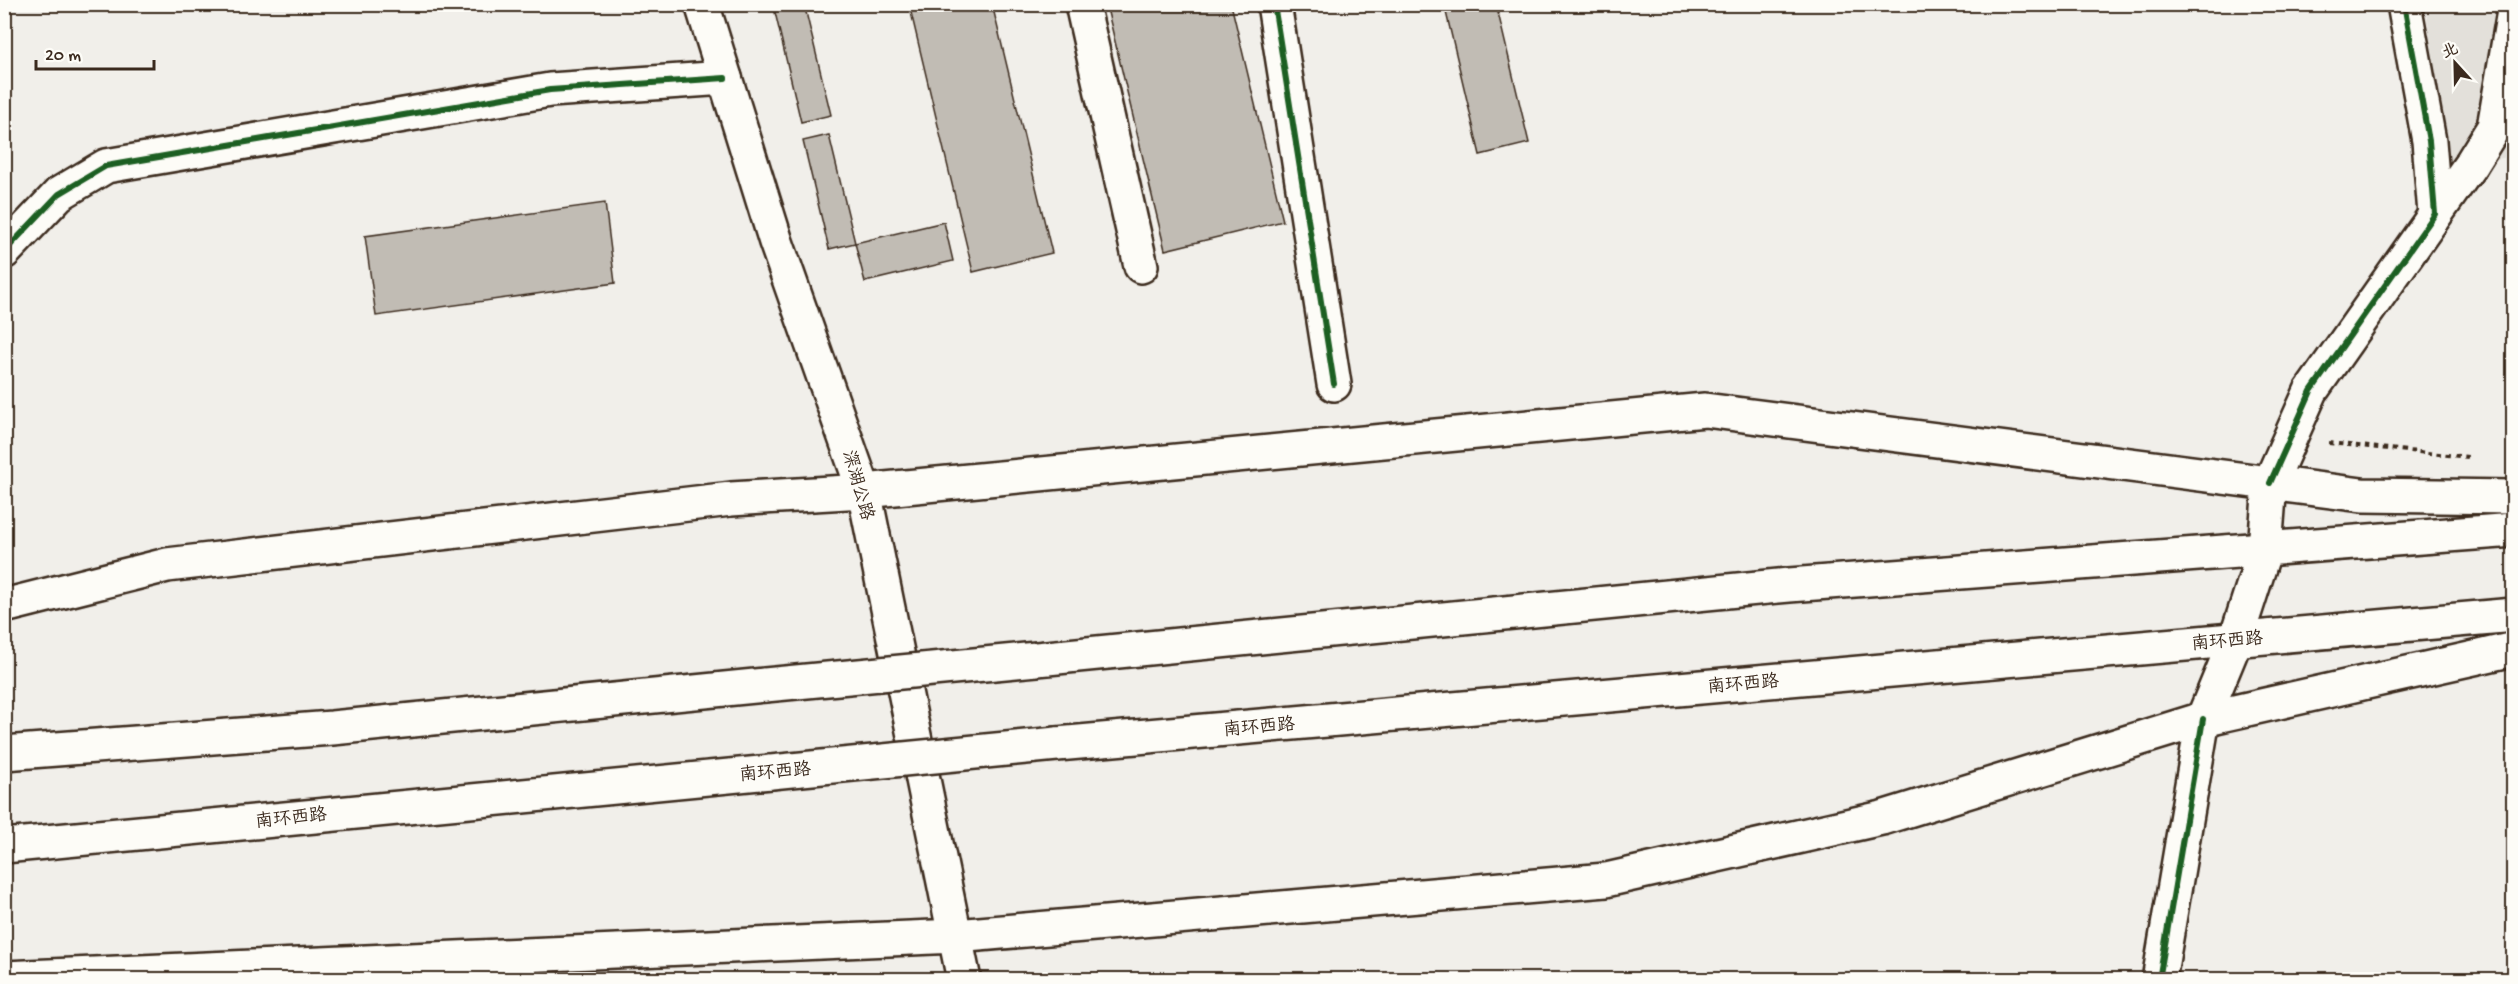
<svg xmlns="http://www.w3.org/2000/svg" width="2518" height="984" viewBox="0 0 2518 984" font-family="'Gochi Hand','LXGW WenKai TC',sans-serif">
<rect width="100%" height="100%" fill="#f1efea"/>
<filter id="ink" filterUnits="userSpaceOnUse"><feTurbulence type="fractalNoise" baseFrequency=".0167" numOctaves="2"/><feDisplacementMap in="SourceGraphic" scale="12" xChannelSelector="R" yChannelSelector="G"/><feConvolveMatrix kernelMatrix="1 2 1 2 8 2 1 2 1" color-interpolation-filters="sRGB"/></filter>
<g filter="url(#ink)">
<polygon fill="#e3e0da" points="2425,5 2513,5 2513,156 2450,168"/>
<g fill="#c1bcb4" stroke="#3b2a1e" stroke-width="1.5">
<polygon points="787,4 804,4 831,115 801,122 774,8"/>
<polygon points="909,4 992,4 1052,253 973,272"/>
<polygon points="1106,4 1231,4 1283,221 1165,250"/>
<polygon points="1477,4 1496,4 1529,143 1480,155 1446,12"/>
<polygon points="829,135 855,243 829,249 803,141"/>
<polygon points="605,203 615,283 376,316 365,236"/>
<polygon points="944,222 953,261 865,282 855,243"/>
</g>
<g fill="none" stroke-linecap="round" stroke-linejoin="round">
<defs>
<g id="minor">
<polyline points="1082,4 1141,266"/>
<polyline points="1274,4 1334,384"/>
<polyline points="2404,4 2429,141 2435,214"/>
<polyline points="4,252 59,194 106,166 550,90 725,78"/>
<polyline points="2159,980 2203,719 2236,639 2265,549 2270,483 2311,391 2471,164 2494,127 2514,11"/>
</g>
<polyline id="major" points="702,4 776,242 864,491 964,980"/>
<g id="highway">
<polyline points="4,606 167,565 731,499 864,491 1705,410 2362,495 2514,497"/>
<polyline points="1047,658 1789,585 2514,530"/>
<polyline points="1057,744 2514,615"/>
<polyline points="4,753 332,728 765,685"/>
<polyline points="4,846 771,772"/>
<polyline points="4,978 956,936 1606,880 1882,818 2203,719 2514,649"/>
</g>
</defs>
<use href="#minor" stroke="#3b2a1e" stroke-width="38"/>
<use href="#major" stroke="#3b2a1e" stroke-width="38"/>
<use href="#highway" stroke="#3b2a1e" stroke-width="38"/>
<polyline stroke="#3b2a1e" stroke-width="4" stroke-dasharray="4.5 4.5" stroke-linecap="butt" points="2329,443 2468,457"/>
<use href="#minor" stroke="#fdfcf7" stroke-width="33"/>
<use href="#major" stroke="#fdfcf7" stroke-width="33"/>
<use href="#highway" stroke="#fdfcf7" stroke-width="33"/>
<defs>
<g id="highway-bridge">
<polyline points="765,685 1047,658"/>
<polyline points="771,772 1057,744"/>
</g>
</defs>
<use href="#highway-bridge" stroke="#3b2a1e" stroke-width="38" stroke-linecap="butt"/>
<use href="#highway-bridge" stroke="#fdfcf7" stroke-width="33"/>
<defs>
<g id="cycleway">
<polyline points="1274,4 1334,384"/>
<polyline points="4,252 59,194 106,166 550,90 725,78"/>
<polyline points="2270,483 2311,391 2435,214 2429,141 2404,4"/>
<polyline points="2159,980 2203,719"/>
</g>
</defs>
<use href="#cycleway" stroke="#fdfcf7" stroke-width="10"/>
<use href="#cycleway" stroke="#1b5e20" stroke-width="6"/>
</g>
</g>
<g text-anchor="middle" stroke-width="4.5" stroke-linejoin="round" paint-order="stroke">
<g font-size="18" fill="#3b2a1e" stroke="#fdfcf7">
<text transform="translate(859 485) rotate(74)" y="6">深湖公路</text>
<text transform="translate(2227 640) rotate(-5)" y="6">南环西路</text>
<text transform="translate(1743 683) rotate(-5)" y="6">南环西路</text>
<text transform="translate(1259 726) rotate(-5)" y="6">南环西路</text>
<text transform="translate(775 771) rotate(-5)" y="6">南环西路</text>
<text transform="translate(291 817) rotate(-6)" y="6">南环西路</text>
</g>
</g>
<rect width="2518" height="984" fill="none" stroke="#fdfcf7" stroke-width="24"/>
<rect x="12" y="12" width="2494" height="960" fill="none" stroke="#3b2a1e" stroke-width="2" filter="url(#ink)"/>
<g transform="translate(2455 63) rotate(338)" stroke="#fdfcf7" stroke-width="4.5" paint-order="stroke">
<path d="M0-4.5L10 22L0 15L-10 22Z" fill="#3b2a1e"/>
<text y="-9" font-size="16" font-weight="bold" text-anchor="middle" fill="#3b2a1e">北</text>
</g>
<path d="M36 60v9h118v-9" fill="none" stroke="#3b2a1e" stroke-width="3"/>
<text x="45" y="60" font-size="18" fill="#3b2a1e" stroke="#fdfcf7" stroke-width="4.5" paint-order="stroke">20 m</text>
</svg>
